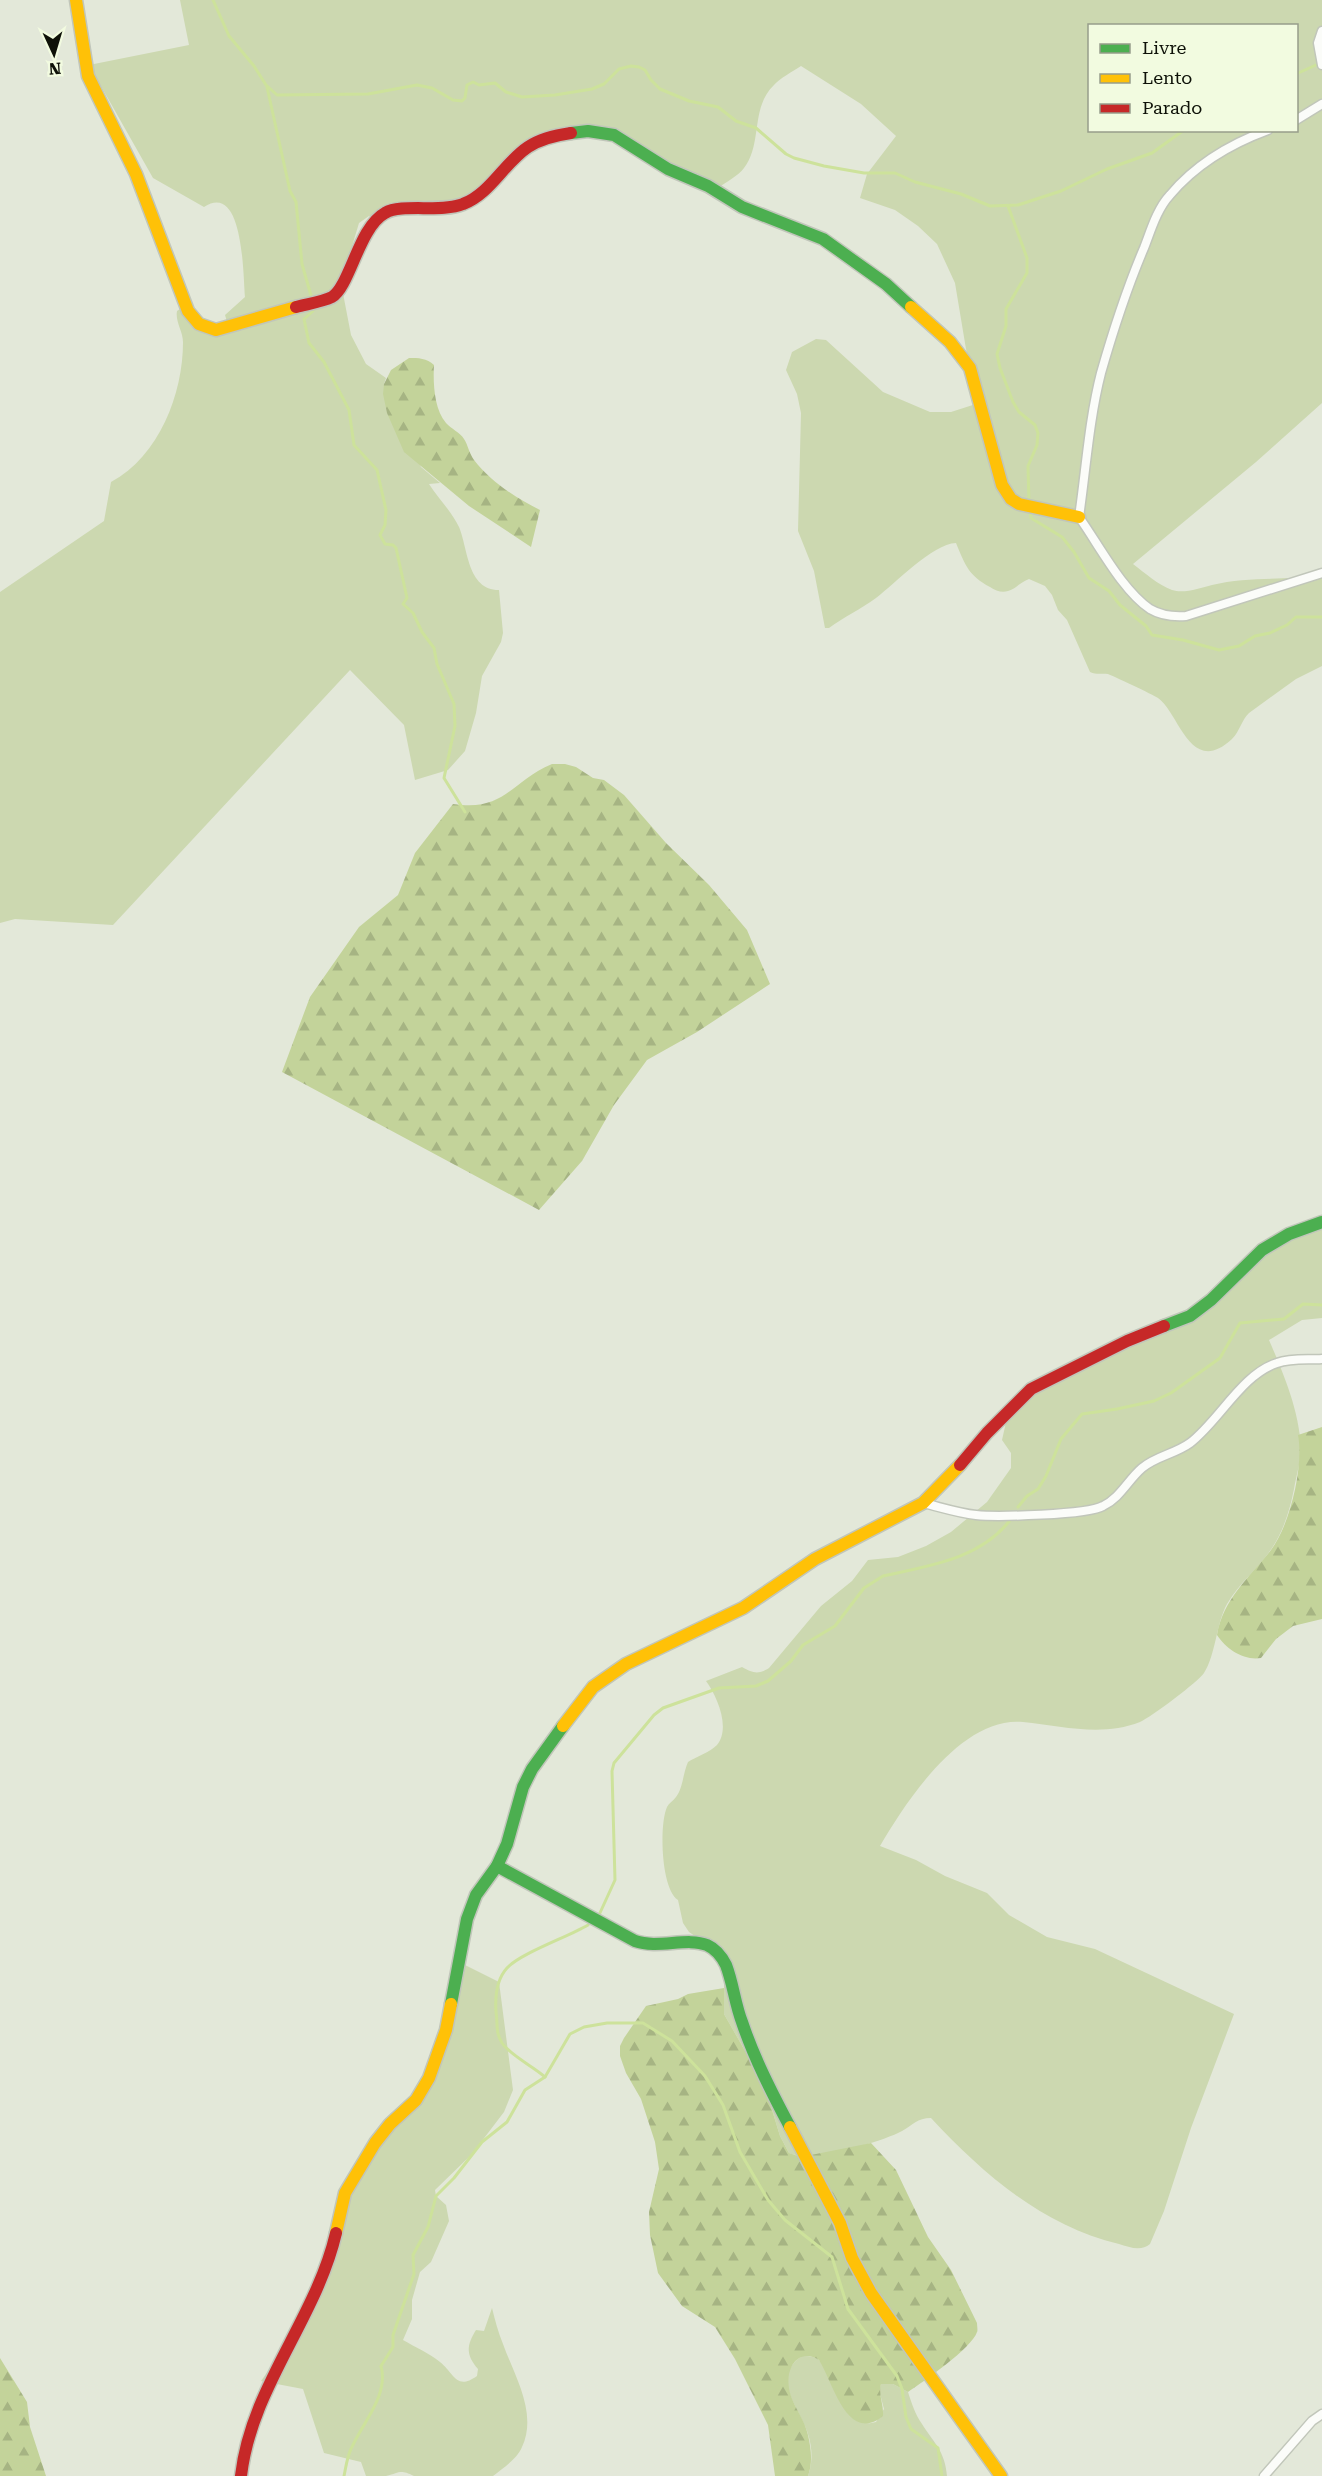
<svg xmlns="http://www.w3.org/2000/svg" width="1322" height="2476" viewBox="0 0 1322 2476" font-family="'Roboto Serif',serif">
<defs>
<pattern id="forest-firs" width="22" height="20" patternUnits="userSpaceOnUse" patternTransform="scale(1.5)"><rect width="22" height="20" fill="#c3d39a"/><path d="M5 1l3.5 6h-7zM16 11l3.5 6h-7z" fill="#a6b483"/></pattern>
</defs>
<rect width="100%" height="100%" fill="#e3e8d9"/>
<g fill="#ccd8b0" fill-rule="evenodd">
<path d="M180 0H1322V403L1256 462 1133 564C1145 573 1158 585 1172 590 1184 594 1200 588 1212 585 1248 576 1285 581 1322 575V666L1296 679 1249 713C1241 721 1240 731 1232 739 1190 778 1179 712 1158 698 1154 695 1111 675 1108 674 1101 673 1097 675 1090 672L1067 620 1058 610 1052 595 1045 586 1029 579C1020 582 1016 589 1008 591 1002 593 996 591 990 587 969 576 965 565 956 543 932 544 896 583 876 598 861 609 844 617 829 628H825L814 571 798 531 801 413 797 394 786 370 792 352 816 339 826 340 883 392 930 412H951L979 403 966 349 955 283 937 244 918 226 895 210 860 198 867 174 896 136 861 104 801 66C792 72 780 78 774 85 750 108 763 143 744 168 738 176 726 182 718 188L608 137 563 136 534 146 463 207 369 216 359 223 341 283 351 335 366 364 386 378 384 384 421 467 440 483 429 484C438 498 452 512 459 527 468 548 467 590 499 590L503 633 501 642 482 676 476 713 465 751 448 770 415 780 404 725 350 670 113 925 15 919 0 923V592L104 521 111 482C159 456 183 394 183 342 183 332 175 321 177 311L180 309 201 325 229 328 225 315 245 297C243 276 244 181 204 207L153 178 89 65 189 45ZM1090 26H1296V130H1090Z"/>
<path d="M1322 1226V1318L1302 1320 1269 1340C1284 1375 1299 1410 1301 1448 1301 1461 1296 1476 1294 1489 1290 1509 1284 1530 1272 1548 1259 1568 1239 1583 1227 1604 1216 1624 1216 1654 1204 1673 1198 1682 1151 1717 1140 1722 1102 1737 1062 1726 1023 1722 962 1716 907 1800 880 1846L916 1860 945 1876 987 1893 1009 1915 1047 1937 1095 1949 1234 2014 1191 2128 1164 2211 1150 2244C1141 2252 1129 2247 1119 2244 1043 2226 983 2174 931 2118 917 2118 913 2125 902 2131 882 2142 809 2163 789 2153L780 2136 769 2100 752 2063 724 2014V1980L720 1960 704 1942 689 1932 683 1923 678 1900C661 1889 659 1825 667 1807 669 1803 673 1801 676 1797 683 1788 683 1773 688 1762 696 1757 710 1752 717 1745 731 1728 717 1696 706 1681L742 1667C753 1673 758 1675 769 1668L821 1606 852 1581 868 1560 898 1557 926 1546 951 1532 987 1502 1011 1468V1453L1002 1440 1009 1409 1103 1355 1180 1325 1261 1253Z"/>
<path d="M465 1965 499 1982 513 2090 504 2112 472 2154 435 2190 436 2196 446 2205 449 2221 431 2262 420 2272 412 2300V2319L403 2340C415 2347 429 2353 440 2362 454 2373 456 2391 477 2376L478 2369C466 2355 466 2346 476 2330L484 2331 492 2308C495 2320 498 2332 503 2344 514 2375 538 2413 522 2447 517 2459 503 2468 493 2476H414C399 2469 400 2473 386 2476 380 2476 372 2476 366 2476L361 2462 324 2453 303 2389 261 2381 278 2357 314 2287 336 2218 374 2147 412 2106 451 2013Z"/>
<path d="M802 2356C808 2356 815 2356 820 2361 838 2378 840 2432 876 2422L884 2409 879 2390 881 2384H893L908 2392C912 2404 915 2414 922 2424 934 2443 945 2451 947 2476H808C814 2460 812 2442 805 2426 796 2404 772 2376 802 2356Z"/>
</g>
<g fill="url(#forest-firs)">
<path d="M409 358C418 358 427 358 434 365 433 383 434 409 446 423 451 429 460 432 464 439 468 445 469 453 474 460 491 482 516 498 540 510L531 547 469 506 404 452 387 413 383 394 384 384 391 370Z"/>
<path d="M552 764H565L576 767 593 778 604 780 624 795 666 843 709 885 747 930 770 984 697 1032 647 1060 614 1105 582 1161 539 1210 282 1072 310 997 359 927 398 895 415 853 453 804C505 812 510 782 552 764Z"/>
<path d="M1322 1427V1619L1293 1626 1276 1639 1261 1658C1244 1661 1226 1649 1217 1635 1223 1599 1249 1578 1271 1550 1290 1525 1304 1466 1298 1435Z"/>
<path d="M724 1988V2014L752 2063 769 2100 780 2136 789 2153 801 2157 871 2143 896 2170 928 2237 951 2270 977 2323C977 2325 978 2331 977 2332 972 2348 923 2382 908 2392L893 2384H881C878 2394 884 2405 883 2416 847 2445 833 2382 819 2360 812 2356 805 2354 798 2359 792 2363 791 2368 789 2374 785 2399 803 2413 808 2435 811 2449 813 2462 808 2476H775L768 2425 735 2359 715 2327 682 2306 658 2273 650 2235 649 2212 659 2169 655 2142 641 2099 626 2073 620 2056V2046L624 2038 646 2006 678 1999 688 1994Z"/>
<polygon points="0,2358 27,2402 30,2427 46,2476 0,2476"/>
</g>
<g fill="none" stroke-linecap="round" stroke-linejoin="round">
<g stroke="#cde29b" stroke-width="3">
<polyline points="213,0 229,36 254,66 266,85 277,95 368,94 417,85 432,88 453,100 462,101 465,98 467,85 473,82 479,85 495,83 506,92 522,97 555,95 592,89 604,84 619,69 631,66 639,67 645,70 651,80 660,89 689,101 718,107 736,121 756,128 786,154 794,158 824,166 864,173 895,173 915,182 961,194 990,206 1018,205 1061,191 1107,169 1152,153 1184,130"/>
<polyline points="1296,74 1316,65"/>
<polyline points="267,87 290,191 296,202 302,264 312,299"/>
<polyline points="1008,206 1027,258 1027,273 1006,309 1006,326 997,354 1000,368 1013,402 1019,412 1035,425 1038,433 1037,445 1028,466 1029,504"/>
<polyline points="312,306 313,311 304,319 309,343 324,362 349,410 354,445 377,470 386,510 385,525 380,535 385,544 393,545 396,548 407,598 403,604 413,613 422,632 434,648 437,664 454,704 455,726 444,778 465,812"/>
<polyline points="1030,510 1031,518 1062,537 1074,552 1089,578 1109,591 1120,605 1146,626 1152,635 1183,640 1219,650 1239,646 1255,636 1270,633 1287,625 1296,617 1322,617"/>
<polyline points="1018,1507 1027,1496 1038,1489 1046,1476 1061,1439 1082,1414 1117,1409 1154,1401 1171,1393 1220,1358 1240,1323 1284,1319 1303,1304 1322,1305"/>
<path d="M599 1915 615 1880 612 1771 614 1763 654 1715 663 1708 719 1688 756 1686 768 1681 791 1661 803 1645 835 1626 864 1588 883 1576C929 1566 981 1559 1011 1519"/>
<path d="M545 2077C533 2066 511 2056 502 2043 495 2032 498 2023 496 2012 495 1997 496 1980 507 1968 521 1953 568 1937 588 1925"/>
<path d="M344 2476C346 2467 347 2457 351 2449 362 2423 389 2396 381 2366L393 2347V2335L414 2274 413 2255 428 2227 436 2196 454 2178 482 2142 507 2122 525 2090 545 2077 570 2034 584 2027 607 2023H643L672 2041 705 2076 723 2105 740 2152 768 2200 785 2220 832 2257 848 2309 897 2376 902 2389 906 2417 911 2429 938 2448 942 2476"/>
</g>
<defs>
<g id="street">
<polyline points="1322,31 1318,43 1322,65"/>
<polyline points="1296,120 1322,104"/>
<path d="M1268 130C1230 144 1196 164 1170 195 1157 209 1151 230 1144 248 1127 288 1113 331 1101 373 1089 420 1086 469 1079 517 1099 545 1122 590 1150 609 1162 616 1173 617 1186 616L1322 573"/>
<path d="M923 1503C940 1507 958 1513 976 1515 996 1517 1088 1515 1103 1506 1120 1498 1128 1480 1142 1468 1156 1456 1175 1454 1190 1443 1219 1421 1242 1374 1277 1363 1291 1358 1307 1360 1322 1359"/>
<polyline points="1264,2476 1312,2421 1322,2414"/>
</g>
<g id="fast">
<polyline points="571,133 588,131 614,135 668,169 708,186 742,207 823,239 886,284 911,307"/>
<polyline points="1164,1326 1190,1316 1211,1300 1262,1250 1289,1234 1322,1222"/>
<path d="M497 1866 635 1941C658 1949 687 1937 707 1945 716 1949 722 1957 726 1965 733 1983 735 2004 742 2022 754 2058 772 2093 790 2127"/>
<polyline points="451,2004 467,1919 476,1895 497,1866 507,1844 523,1787 532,1769 563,1726"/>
</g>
<g id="slow">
<polyline points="76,0 88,76 136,174 188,311 199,324 216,330 296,307"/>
<polyline points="911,307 950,342 970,368 1002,485 1011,499 1019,504 1079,517"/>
<polyline points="563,1726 593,1687 626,1664 743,1608 815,1559 923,1503 960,1465"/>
<polyline points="790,2127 840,2223 852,2258 871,2293 1001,2476"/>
<polyline points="336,2233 345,2193 375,2143 390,2124 416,2100 429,2078 446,2030 451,2004"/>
</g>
<g id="jam">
<path d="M296 307C307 304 322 302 332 297 350 286 359 227 385 213 402 203 441 213 463 204 490 194 504 163 528 147 540 139 557 135 571 133"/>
<polyline points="960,1465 987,1433 1031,1389 1127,1341 1164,1326"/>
<path d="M241 2476C251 2387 316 2319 336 2233"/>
</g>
</defs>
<use href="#street" stroke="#c1c6ba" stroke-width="11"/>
<use href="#fast" stroke="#c1c6ba" stroke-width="15"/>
<use href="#slow" stroke="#c1c6ba" stroke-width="15"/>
<use href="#jam" stroke="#c1c6ba" stroke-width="15"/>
<use href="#street" stroke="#fbfcf9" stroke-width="8"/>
<use href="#fast" stroke="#4caf50" stroke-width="12"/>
<use href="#slow" stroke="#ffc107" stroke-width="12"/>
<use href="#jam" stroke="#c62828" stroke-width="12"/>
</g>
<rect x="1088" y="24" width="210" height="108" fill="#f2fbe0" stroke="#979d8a" stroke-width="1.5"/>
<rect x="1100" y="44" width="30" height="9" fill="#4caf50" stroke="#979d8a" stroke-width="1.5"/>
<text x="1142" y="54" font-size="18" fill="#0e1108">Livre</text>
<rect x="1100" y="74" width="30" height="9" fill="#ffc107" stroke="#979d8a" stroke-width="1.5"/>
<text x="1142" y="84" font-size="18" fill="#0e1108">Lento</text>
<rect x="1100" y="104" width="30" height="9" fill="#c62828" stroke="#979d8a" stroke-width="1.5"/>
<text x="1142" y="114" font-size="18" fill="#0e1108">Parado</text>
<g transform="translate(54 54) rotate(176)" stroke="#f2fbe0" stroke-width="4.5" paint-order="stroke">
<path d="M0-4.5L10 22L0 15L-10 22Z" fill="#0e1108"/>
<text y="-9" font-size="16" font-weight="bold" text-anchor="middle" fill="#0e1108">N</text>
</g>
</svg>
